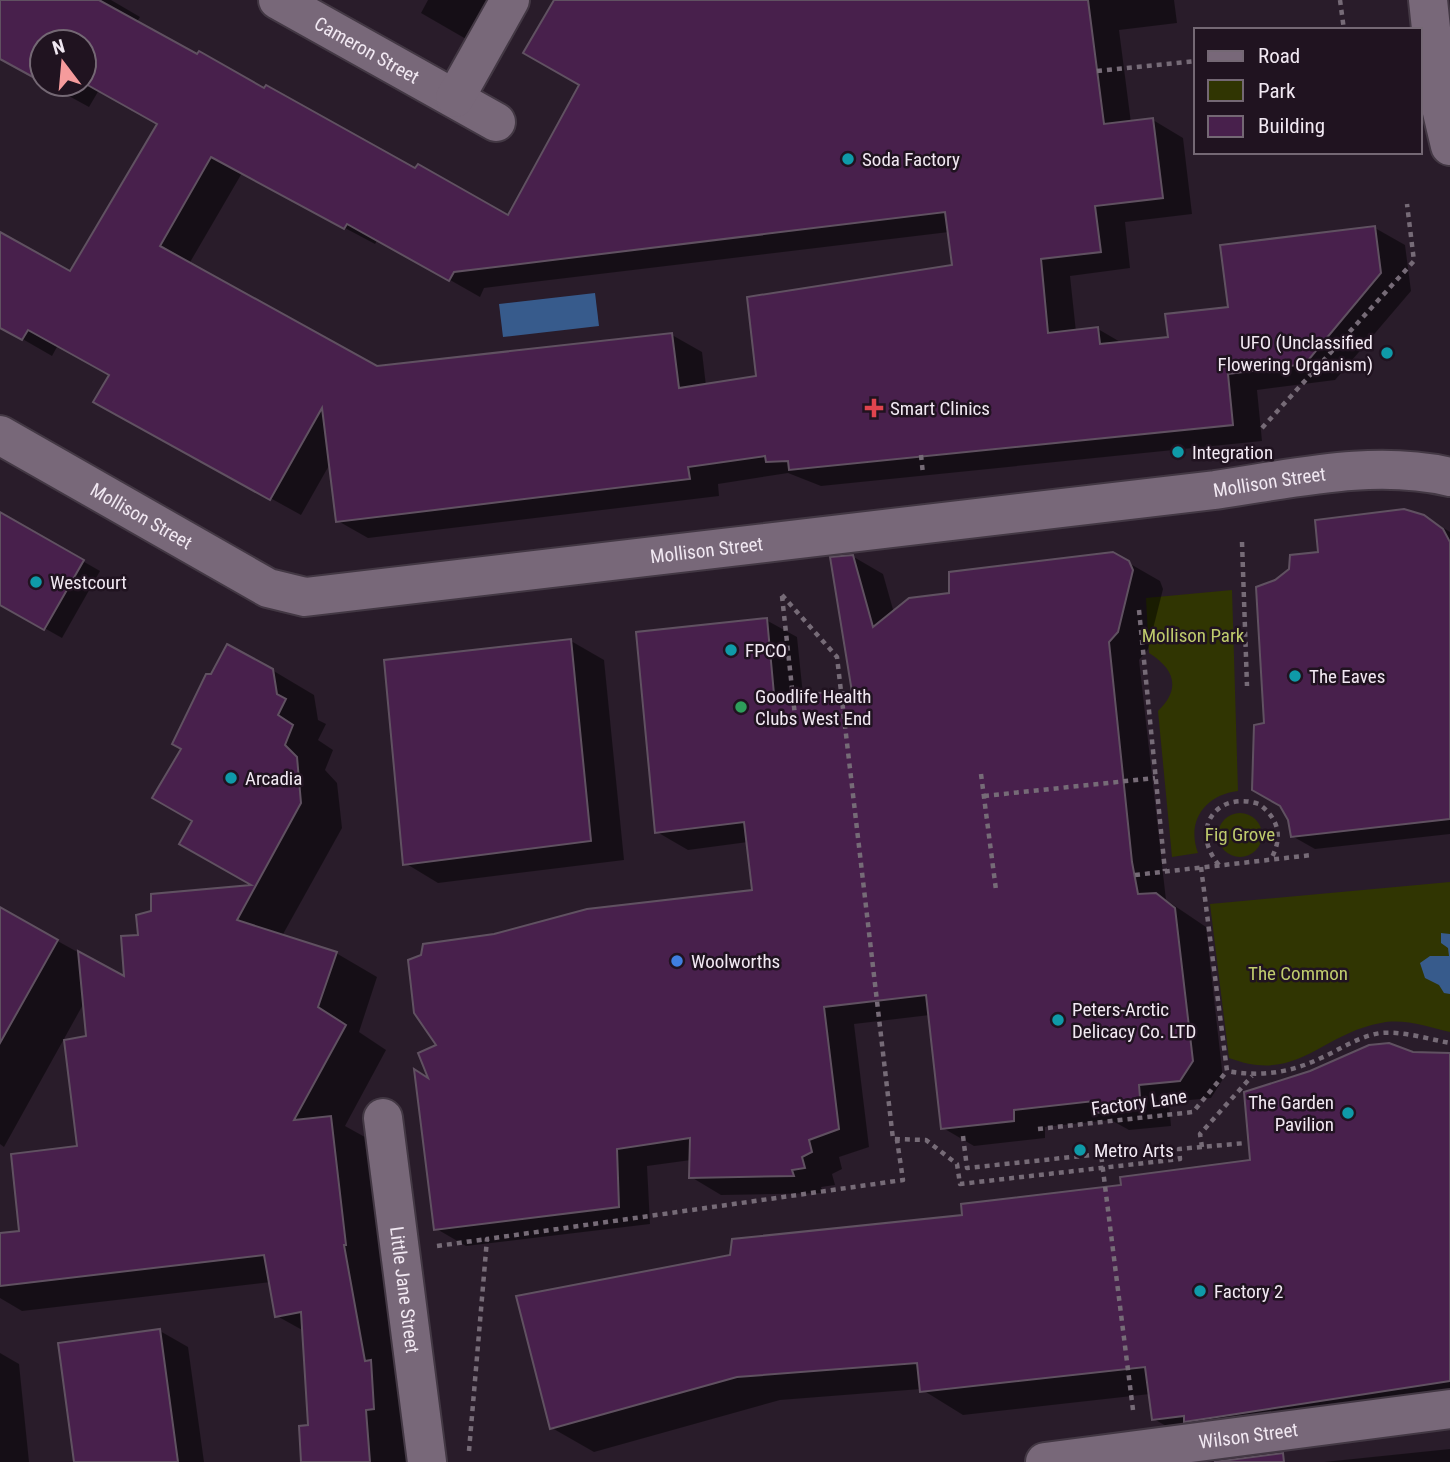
<svg xmlns="http://www.w3.org/2000/svg" width="1450" height="1462" viewBox="0 0 1450 1462" font-family="'Roboto Condensed',sans-serif">
<rect width="100%" height="100%" fill="#291c2a"/>
<g fill="#303502">
<path d="M1232 590 1238 791C1205 795 1186 821 1198 853L1172 857 1158 711C1181 689 1175 669 1149 653L1146 598Z"/>
<circle cx="1240" cy="835" r="22"/>
<path d="M1450 882V1032C1429 1027 1403 1018 1381 1023 1320 1034 1298 1084 1229 1058L1210 904Z"/>
</g>
<g fill="#375b8c">
<polygon points="595,293 599,326 503,337 499,304"/>
<polygon points="1441,933 1450,934 1450,994 1444,993 1439,985 1425,978 1420,963 1430,956 1449,956 1448,948 1441,943"/>
</g>
<g fill="#0007" fill-rule="evenodd">
<path d="M0 0H111L140 17 136 23 509 217 582 84 556 0H1174L1177 23 1119 30 1131 123 1153 120 1183 138 1192 214 1125 222 1130 268 1070 276 1076 332 1098 329 1122 343 1170 338 1229 309 1375 228 1405 245 1411 291 1335 380 1257 390 1262 441 821 486 788 473 718 484 719 496 368 538 338 521 331 462 301 515 126 418 111 374 58 345 52 356 0 326V232L71 273 159 124 99 90 89 107 47 84H84V42H42V81L0 59ZM242 173 375 244 378 239 480 297 484 288 949 232 954 266 758 377 706 386 702 352 672 335 376 368 189 264Z"/>
<polygon points="428,0 496,0 466,39 421,13"/>
<polygon points="2,515 100,571 62,638 0,603"/>
<polygon points="1424,516 1450,532 1450,834 1315,849 1292,836 1266,725 1275,582 1320,554"/>
<polygon points="1113,554 1160,581 1163,589 1148,649 1139,660 1166,900 1206,927 1223,1079 1211,1098 1169,1102 1171,1126 1129,1130 1111,1120 1045,1127 1045,1138 974,1146 943,1128 930,1015 854,1024 869,1147 839,1157 842,1169 832,1174 835,1185 821,1187 824,1193 721,1195 691,1177 691,1160 647,1166 650,1224 466,1246 435,1228 431,1081 753,892 748,842 688,850 657,832 766,620 797,637 803,695 854,693 852,556 883,574 894,613 951,595"/>
<polygon points="571,641 604,660 624,860 438,883 405,863"/>
<polygon points="272,670 314,695 318,720 326,724 318,740 333,750 325,770 337,783 342,828 282,936 336,953 377,977 359,1032 386,1050 345,1126 372,1141 409,1462 303,1462 310,1427 304,1331 277,1316 271,1282 22,1311 0,1298 0,1235 21,1233 79,1148 88,1038 85,1001 4,1147 0,1144 0,909 126,979 140,937 153,912 152,896 257,886 182,843"/>
<polygon points="1412,1053 1450,1054 1450,1409 1195,1443 1154,1419 1150,1394 963,1415 921,1389 780,1400 594,1452 552,1428 964,1217 1252,1161"/>
<polygon points="160,1331 188,1347 204,1462 72,1462 76,1462"/>
<polygon points="0,1353 19,1364 29,1462 0,1462"/>
<polygon points="1450,1449 1450,1462 1324,1462"/>
</g>
<g fill="#48204c" stroke="#605161" stroke-width="2" fill-rule="evenodd">
<path d="M0 0H99L197 54 199 51 264 88 266 85 415 168 418 164 508 215 579 85 523 53 554 0H1088L1104 124 1153 118 1163 198 1095 206 1101 252 1041 259 1048 333 1098 327 1100 344 1168 337 1165 314 1228 307 1220 245 1375 226 1381 273 1305 364 1228 374 1233 425 789 470 788 461 766 462 765 456 688 467 690 479 336 522 322 408 270 500 93 402 109 375 28 330 22 340 0 328V232L70 271 157 124 84 83V42H42V82L0 59ZM211 157 344 229 347 224 449 281 454 272 945 212 952 265 747 297 756 376 679 388 672 333 377 366 160 246Z"/>
<polygon points="1404,509 1424,515 1443,529 1450,542 1450,819 1291,837 1288,820 1280,806 1252,790 1254,725 1264,723 1256,587 1275,580 1289,569 1290,555 1318,552 1315,520"/>
<polygon points="0,512 84,560 44,630 0,605"/>
<polygon points="1113,552 1129,561 1133,570 1118,632 1109,642 1132,862 1138,894 1156,893 1175,908 1193,1061 1180,1081 1139,1085 1141,1109 1096,1113 1094,1101 1014,1110 1014,1121 941,1129 926,995 824,1007 839,1129 809,1140 812,1152 802,1157 805,1168 792,1170 794,1176 689,1178 690,1138 617,1149 619,1207 434,1230 414,1069 428,1078 418,1053 436,1045 414,1013 408,960 421,955 423,944 494,934 587,909 752,890 744,822 655,833 636,632 767,618 774,694 852,692 830,557 853,555 873,627 909,598 949,593 949,572"/>
<polygon points="571,639 591,841 403,865 384,660"/>
<polygon points="227,644 273,669 277,694 286,699 278,715 293,725 285,745 297,757 301,803 237,920 337,952 318,1007 346,1025 294,1120 331,1116 346,1245 344,1245 365,1361 371,1360 374,1409 366,1410 370,1462 301,1462 299,1426 308,1425 301,1312 275,1317 264,1255 0,1286 0,1233 19,1231 11,1154 77,1146 64,1040 86,1036 78,951 124,976 121,936 138,935 136,915 151,911 151,894 251,885 179,844 192,821 152,798 181,749 172,744 206,674 211,674"/>
<polygon points="0,907 58,940 0,1043"/>
<polygon points="1389,1043 1413,1052 1450,1053 1450,1381 1184,1422 1184,1416 1152,1420 1145,1367 920,1392 917,1363 737,1377 550,1429 516,1296 730,1255 732,1239 962,1215 961,1204 1121,1185 1120,1177 1250,1160 1244,1092 1310,1071 1369,1045"/>
<polygon points="160,1329 178,1462 74,1462 58,1343"/>
<polygon points="1283,1453 1284,1462 1214,1462"/>
</g>
<g fill="none" stroke-linecap="round" stroke-linejoin="round">
<defs>
<g id="minor">
<path id="s1" d="M278 0 496 122"/>
<polyline points="455,98 510,0"/>
<path id="s2" d="M383 1118 427 1462"/>
<path id="s3" d="M1045 1462 1450 1409"/>
</g>
<g id="tertiary">
<polyline points="1428,0 1438,95 1450,146"/>
<path id="s4" d="M0 435 268 588 305 597 1215 490C1292 479 1373 459 1450 477"/>
</g>
</defs>
<use href="#minor" stroke="#433844" stroke-width="42"/>
<use href="#tertiary" stroke="#433844" stroke-width="42"/>
<g stroke="#766b77" stroke-width="4.5" stroke-dasharray="5 5" stroke-linecap="butt">
<polyline points="1340,0 1344,30"/>
<polyline points="1097,71 1196,61"/>
<polyline points="1262,428 1414,261 1407,204"/>
<polyline points="921,455 923,474"/>
<polyline points="1242,542 1247,686"/>
<polyline points="782,595 837,657 893,1139 926,1140 957,1164 960,1184 1180,1159 1179,1149 1246,1143"/>
<polyline points="782,596 795,716"/>
<polyline points="1139,610 1165,871"/>
<polyline points="981,774 996,890"/>
<polyline points="984,796 1155,778"/>
<path d="M1219 865C1189 830 1216 790 1259 804 1279 819 1283 837 1271 859"/>
<path d="M1201 867 1227 1071C1260 1077 1290 1073 1321 1058 1341 1049 1359 1036 1381 1033 1404 1031 1428 1039 1450 1043"/>
<polyline points="1135,875 1312,855"/>
<polyline points="1038,1129 1193,1112 1227,1071"/>
<polyline points="963,1136 967,1168 1101,1154 1133,1410"/>
<polyline points="1202,1147 1200,1134 1252,1076"/>
<polyline points="437,1246 487,1239"/>
<polyline points="469,1451 487,1239 903,1180 897,1140"/>
</g>
<use href="#minor" stroke="#786879" stroke-width="38"/>
<use href="#tertiary" stroke="#786879" stroke-width="38"/>
</g>
<g fill="#0f9aa8" stroke="#201320" stroke-width="2.5">
<circle cx="848" cy="159" r="7"/>
<circle cx="1387" cy="353" r="7"/>
<circle cx="1178" cy="452" r="7"/>
<circle cx="36" cy="582" r="7"/>
<circle cx="731" cy="650" r="7"/>
<circle cx="1295" cy="676" r="7"/>
<circle cx="231" cy="778" r="7"/>
<circle cx="1058" cy="1020" r="7"/>
<circle cx="1348" cy="1113" r="7"/>
<circle cx="1080" cy="1150" r="7"/>
<circle cx="1200" cy="1291" r="7"/>
</g>
<path fill="#e0444e" stroke="#201320" stroke-width="2.5" d="M870.5 397.5h7v7h7v7h-7v7h-7v-7h-7v-7h7z"/>
<circle fill="#2e9e5b" stroke="#201320" stroke-width="2.5" cx="741" cy="707" r="7"/>
<circle fill="#3f7fe0" stroke="#201320" stroke-width="2.5" cx="677" cy="961" r="7"/>
<g text-anchor="middle" stroke-width="5" stroke-linejoin="round" paint-order="stroke">
<g font-size="19" fill="#f1e8f2" stroke="#201320">
<text dy="7" stroke="none"><textPath href="#s1" startOffset="102">Cameron Street</textPath></text>
<text dy="7" stroke="none"><textPath href="#s4" startOffset="1318">Mollison Street</textPath></text>
<text dy="7" stroke="none"><textPath href="#s4" startOffset="163">Mollison Street</textPath></text>
<text dy="7" stroke="none"><textPath href="#s4" startOffset="751">Mollison Street</textPath></text>
<text transform="translate(1139 1102) rotate(-8)" y="7">Factory Lane</text>
<text dy="7" stroke="none"><textPath href="#s2" startOffset="173">Little Jane Street</textPath></text>
<text dy="7" stroke="none"><textPath href="#s3" startOffset="205">Wilson Street</textPath></text>
</g>
<g font-size="19" fill="#f1e8f2" stroke="#201320" text-anchor="start">
<text x="862" y="166">Soda Factory</text>
<text x="1373" y="349" text-anchor="end">UFO (Unclassified<tspan x="1373" dy="22">Flowering Organism)</tspan></text>
<text x="890" y="415">Smart Clinics</text>
<text x="1192" y="459">Integration</text>
<text x="50" y="589">Westcourt</text>
<text x="745" y="657">FPCO</text>
<text x="1309" y="683">The Eaves</text>
<text x="755" y="703">Goodlife Health<tspan x="755" dy="22">Clubs West End</tspan></text>
<text x="245" y="785">Arcadia</text>
<text x="691" y="968">Woolworths</text>
<text x="1072" y="1016">Peters-Arctic<tspan x="1072" dy="22">Delicacy Co. LTD</tspan></text>
<text x="1334" y="1109" text-anchor="end">The Garden<tspan x="1334" dy="22">Pavilion</tspan></text>
<text x="1094" y="1157">Metro Arts</text>
<text x="1214" y="1298">Factory 2</text>
</g>
<g font-size="19" fill="#bfcb6d" stroke="#201320">
<text x="1193" y="642">Mollison Park</text>
<text x="1240" y="841">Fig Grove</text>
<text x="1298" y="980">The Common</text>
</g>
</g>
<rect x="1194" y="28" width="228" height="126" fill="#201320" stroke="#746874" stroke-width="2"/>
<rect x="1208" y="51" width="35" height="10" fill="#786879" stroke="#746874" stroke-width="2"/>
<text x="1258" y="63" font-size="21" fill="#f1e8f2">Road</text>
<rect x="1208" y="80" width="35" height="21" fill="#303502" stroke="#746874" stroke-width="2"/>
<text x="1258" y="98" font-size="21" fill="#f1e8f2">Park</text>
<rect x="1208" y="116" width="35" height="21" fill="#48204c" stroke="#746874" stroke-width="2"/>
<text x="1258" y="133" font-size="21" fill="#f1e8f2">Building</text>
<g transform="translate(63 63) rotate(344)"><circle r="33" fill="#201320" stroke="#746874" stroke-width="2"/>
<path d="M0-5L12 26L0 18L-12 26Z" fill="#f59b9c"/>
<text y="-10" font-size="19" font-weight="bold" text-anchor="middle" fill="#f1e8f2">N</text>
</g>
</svg>
